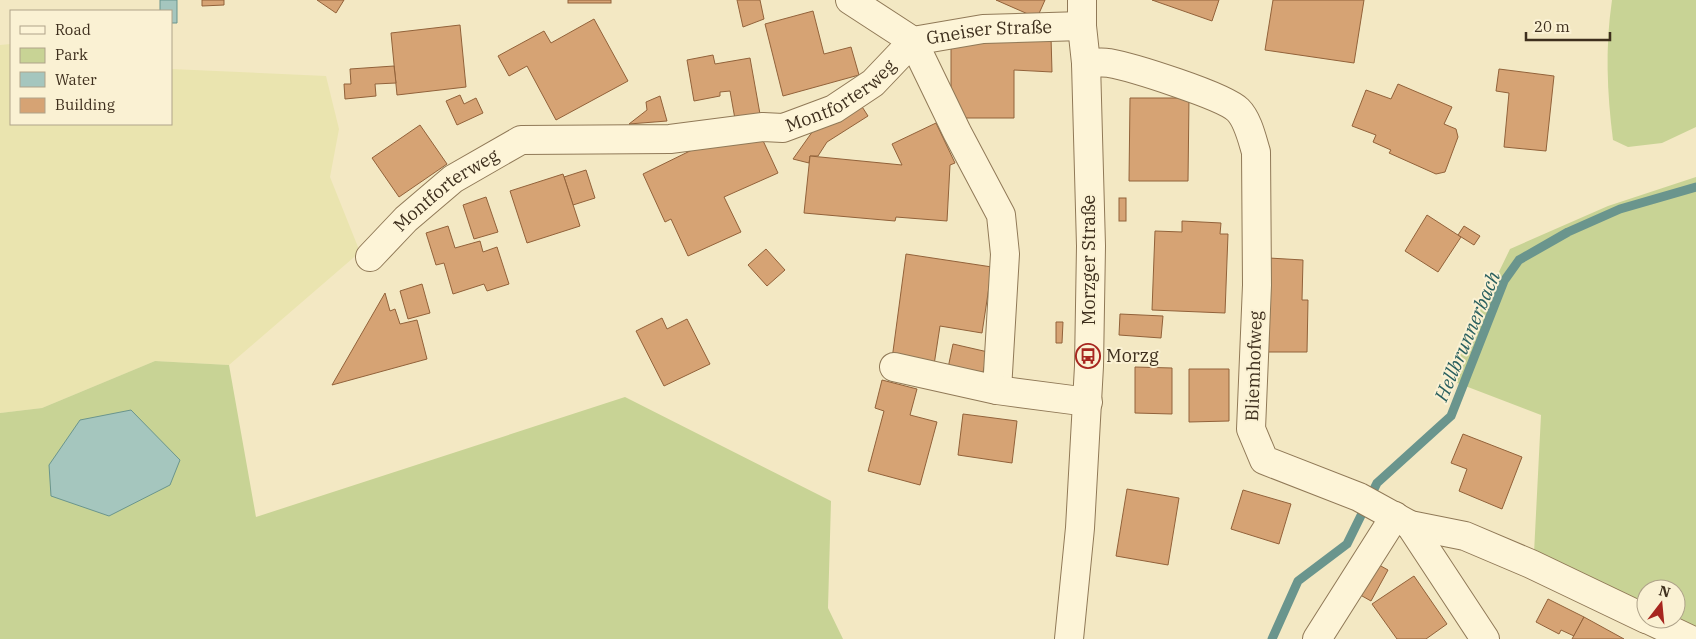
<svg xmlns="http://www.w3.org/2000/svg" width="1696" height="639" viewBox="0 0 1696 639" font-family="'IBM Plex Serif',serif">
<rect width="100%" height="100%" fill="#f3e8c3"/>
<polygon fill="#eae4af" points="11,44 11,124 171,124 171,69 326,76 339,129 330,177 360,252 229,365 155,361 42,408 0,413 0,45"/>
<g fill="#c8d395">
<path d="M1612 0H1696V127L1662 143 1628 147 1613 140C1607 93 1605 47 1612 0Z"/>
<polygon points="1696,177 1696,637 1676,619 1676,589 1646,589 1646,612 1534,553 1541,415 1447,379 1510,249 1608,206"/>
<polygon points="155,361 229,365 256,517 625,397 831,501 828,608 843,639 0,639 0,413 42,408"/>
</g>
<g fill="#a5c6be" stroke="#6a958d">
<polygon points="160,0 177,0 177,23 171,23 171,11 160,11"/>
<polygon points="131,410 180,460 170,485 109,516 51,496 49,465 80,420"/>
</g>
<g fill="none" stroke-linecap="round" stroke-linejoin="round">
<polyline stroke="#6a958d" stroke-width="9" points="1272,639 1298,581 1347,544 1377,483 1451,416 1504,281 1519,260 1568,232 1620,209 1696,187"/>
</g>
<g fill="#d6a374" stroke="#92623a">
<polygon points="202,0 224,0 224,5 202,6"/>
<polygon points="317,0 344,0 336,13"/>
<rect x="568" y="0" width="43" height="3"/>
<polygon points="737,0 760,0 764,19 743,27"/>
<polygon points="996,0 1045,0 1037,18"/>
<polygon points="1152,0 1219,0 1212,21"/>
<polygon points="1273,0 1364,0 1354,63 1265,50"/>
<polygon points="813,11 824,54 851,47 859,75 783,96 765,24"/>
<polygon points="594,19 628,81 556,120 527,66 509,76 498,56 544,31 551,43"/>
<polygon points="460,25 466,87 397,95 391,33"/>
<polygon points="1051,37 1052,72 1014,70 1014,118 951,118 951,40"/>
<polygon points="713,55 715,64 750,58 760,114 735,119 730,91 720,92 720,96 694,101 687,60"/>
<polygon points="394,66 396,83 375,84 376,96 345,99 344,84 351,84 350,69"/>
<polygon points="1499,69 1554,76 1546,151 1504,147 1509,93 1496,91"/>
<polygon points="1398,84 1452,107 1444,124 1456,129 1458,137 1445,172 1436,174 1389,153 1391,150 1373,142 1376,135 1352,126 1366,90 1391,99"/>
<polygon points="460,95 464,104 476,98 483,113 457,125 446,101"/>
<polygon points="660,96 667,121 629,124 647,110 646,102"/>
<polygon points="1130,98 1189,98 1188,181 1129,181"/>
<polygon points="859,102 868,116 827,142 818,156 810,156 809,163 793,159 815,128"/>
<polygon points="936,123 955,163 950,165 947,221 896,217 895,221 804,213 810,156 902,165 892,144"/>
<polygon points="420,125 447,164 399,197 372,158"/>
<polygon points="759,132 778,173 724,197 741,232 688,256 671,219 665,222 643,174 696,148"/>
<polygon points="586,170 595,198 573,205 564,177"/>
<polygon points="563,174 580,226 527,243 510,191"/>
<polygon points="486,197 498,232 474,239 463,205"/>
<rect x="1119" y="198" width="7" height="23"/>
<polygon points="1427,215 1461,237 1438,272 1405,251"/>
<polygon points="1182,221 1221,223 1220,234 1228,234 1225,313 1152,310 1155,231 1182,232"/>
<polygon points="448,226 455,248 480,241 483,252 497,247 509,284 487,291 484,284 453,294 444,263 436,265 426,233"/>
<polygon points="1464,226 1480,236 1474,245 1458,235"/>
<polygon points="766,249 785,270 767,286 748,265"/>
<polygon points="906,254 992,267 982,333 940,326 934,365 892,359"/>
<polygon points="1269,258 1303,260 1302,300 1308,300 1307,352 1265,352"/>
<polygon points="422,284 430,313 408,319 400,291"/>
<polygon points="385,293 390,311 395,309 400,324 417,320 427,359 332,385"/>
<polygon points="1120,314 1163,316 1161,338 1119,335"/>
<polygon points="662,318 667,329 687,319 710,364 664,386 636,331"/>
<polygon points="1056,322 1063,322 1062,343 1056,343"/>
<polygon points="953,344 988,352 982,376 948,368"/>
<polygon points="1135,367 1172,368 1172,414 1135,413"/>
<polygon points="1189,369 1229,369 1229,421 1189,422"/>
<polygon points="882,380 917,389 910,415 937,422 920,485 868,471 884,411 875,408"/>
<polygon points="963,414 1017,421 1012,463 958,455"/>
<polygon points="1463,434 1522,457 1502,509 1459,491 1467,469 1451,463"/>
<polygon points="1127,489 1179,498 1168,565 1116,556"/>
<polygon points="1243,490 1291,504 1279,544 1231,529"/>
<polygon points="1372,561 1388,570 1371,601 1355,592"/>
<polygon points="1414,576 1447,624 1426,639 1397,639 1372,604"/>
<polygon points="1548,599 1584,617 1574,636 1561,630 1559,634 1536,622"/>
<polygon points="1584,617 1624,639 1572,639"/>
</g>
<g fill="none" stroke-linecap="round" stroke-linejoin="round">
<defs>
<g id="minor">
<path id="s1" d="M850 0 913 41 983 29 1082 26"/>
<path d="M1086 63C1094 63 1102 62 1109 63 1132 67 1224 96 1238 110 1248 120 1252 139 1256 152L1257 285 1251 429 1264 460 1359 497 1410 525 1465 536 1531 564 1646 619"/>
<path id="s2" d="M370 257 406 219 453 179 521 140 670 139 763 127 783 128 834 109 873 83 913 41 957 132 1001 215 1005 254 997 390"/>
<polyline points="894,367 997,390 1088,402"/>
<polyline points="1410,525 1485,639"/>
<polyline points="1647,619 1689,639"/>
<polyline points="1069,639 1080,528 1089,366 1091,246 1086,63 1082,26 1082,0"/>
<polyline points="1317,639 1395,516"/>
</g>
</defs>
<use href="#minor" stroke="#907957" stroke-width="30"/>
<use href="#minor" stroke="#fdf4d7" stroke-width="28"/>
</g>
<defs>
<symbol id="bus-ring" viewBox="-11 -11 22 22"><circle r="9.5" fill="#faf1d3" stroke="#a7261f" stroke-width="1.5"/><path d="M-5-6H5V4H4V6H2V4H-2V6H-4V4H-5ZM-3.5-4V0h7V-4ZM-3.5 1.2v1.5H-2V1.2ZM2 1.2v1.5H3.5V1.2Z" fill="#a7261f"/></symbol>
</defs>
<g fill-rule="evenodd">
<use href="#bus-ring" x="1074" y="342" width="28" height="28"/>
</g>
<g text-anchor="middle" stroke-width="4" stroke-linejoin="round" paint-order="stroke">
<g font-size="18" fill="#3e2f1d" stroke="#faf1d3">
<text dy="6" stroke="none"><textPath href="#s1" startOffset="152">Gneiser Straße</textPath></text>
<text dy="6" stroke="none"><textPath href="#s2" startOffset="522">Montforterweg</textPath></text>
<text dy="6" stroke="none"><textPath href="#s2" startOffset="102">Montforterweg</textPath></text>
<text transform="translate(1089 260) rotate(-90)" y="6">Morzger Straße</text>
<text transform="translate(1254 366) rotate(-88)" y="6">Bliemhofweg</text>
</g>
<g font-size="18" fill="#3e2f1d" stroke="#faf1d3" text-anchor="start">
<text x="1106" y="362">Morzg</text>
</g>
<g font-size="19" font-style="italic" fill="#2a605f" stroke="#faf1d3">
<text transform="translate(1467 336) rotate(-67)" y="7">Hellbrunnerbach</text>
</g>
</g>
<rect x="10" y="10" width="162" height="115" fill="#faf1d3" stroke="#afa38a"/>
<rect x="20" y="26" width="25" height="8" fill="#fdf4d7" stroke="#afa38a"/>
<text x="55" y="35" font-size="15" fill="#3e2f1d">Road</text>
<rect x="20" y="48" width="25" height="15" fill="#c8d395" stroke="#afa38a"/>
<text x="55" y="60" font-size="15" fill="#3e2f1d">Park</text>
<rect x="20" y="72" width="25" height="15" fill="#a5c6be" stroke="#afa38a"/>
<text x="55" y="85" font-size="15" fill="#3e2f1d">Water</text>
<rect x="20" y="98" width="25" height="15" fill="#d6a374" stroke="#afa38a"/>
<text x="55" y="110" font-size="15" fill="#3e2f1d">Building</text>
<g transform="translate(1661 604) rotate(16)"><circle r="24" fill="#faf1d3" stroke="#afa38a"/>
<path d="M0-4L9 19L0 12L-9 19Z" fill="#a7261f"/>
<text y="-8" font-size="14" font-weight="bold" text-anchor="middle" fill="#3e2f1d">N</text>
</g>
<path d="M1526 32v8h84v-8" fill="none" stroke="#3e2f1d" stroke-width="2.5"/>
<text x="1534" y="32" font-size="15" fill="#3e2f1d" stroke="#faf1d3" stroke-width="4" paint-order="stroke">20 m</text>
</svg>
